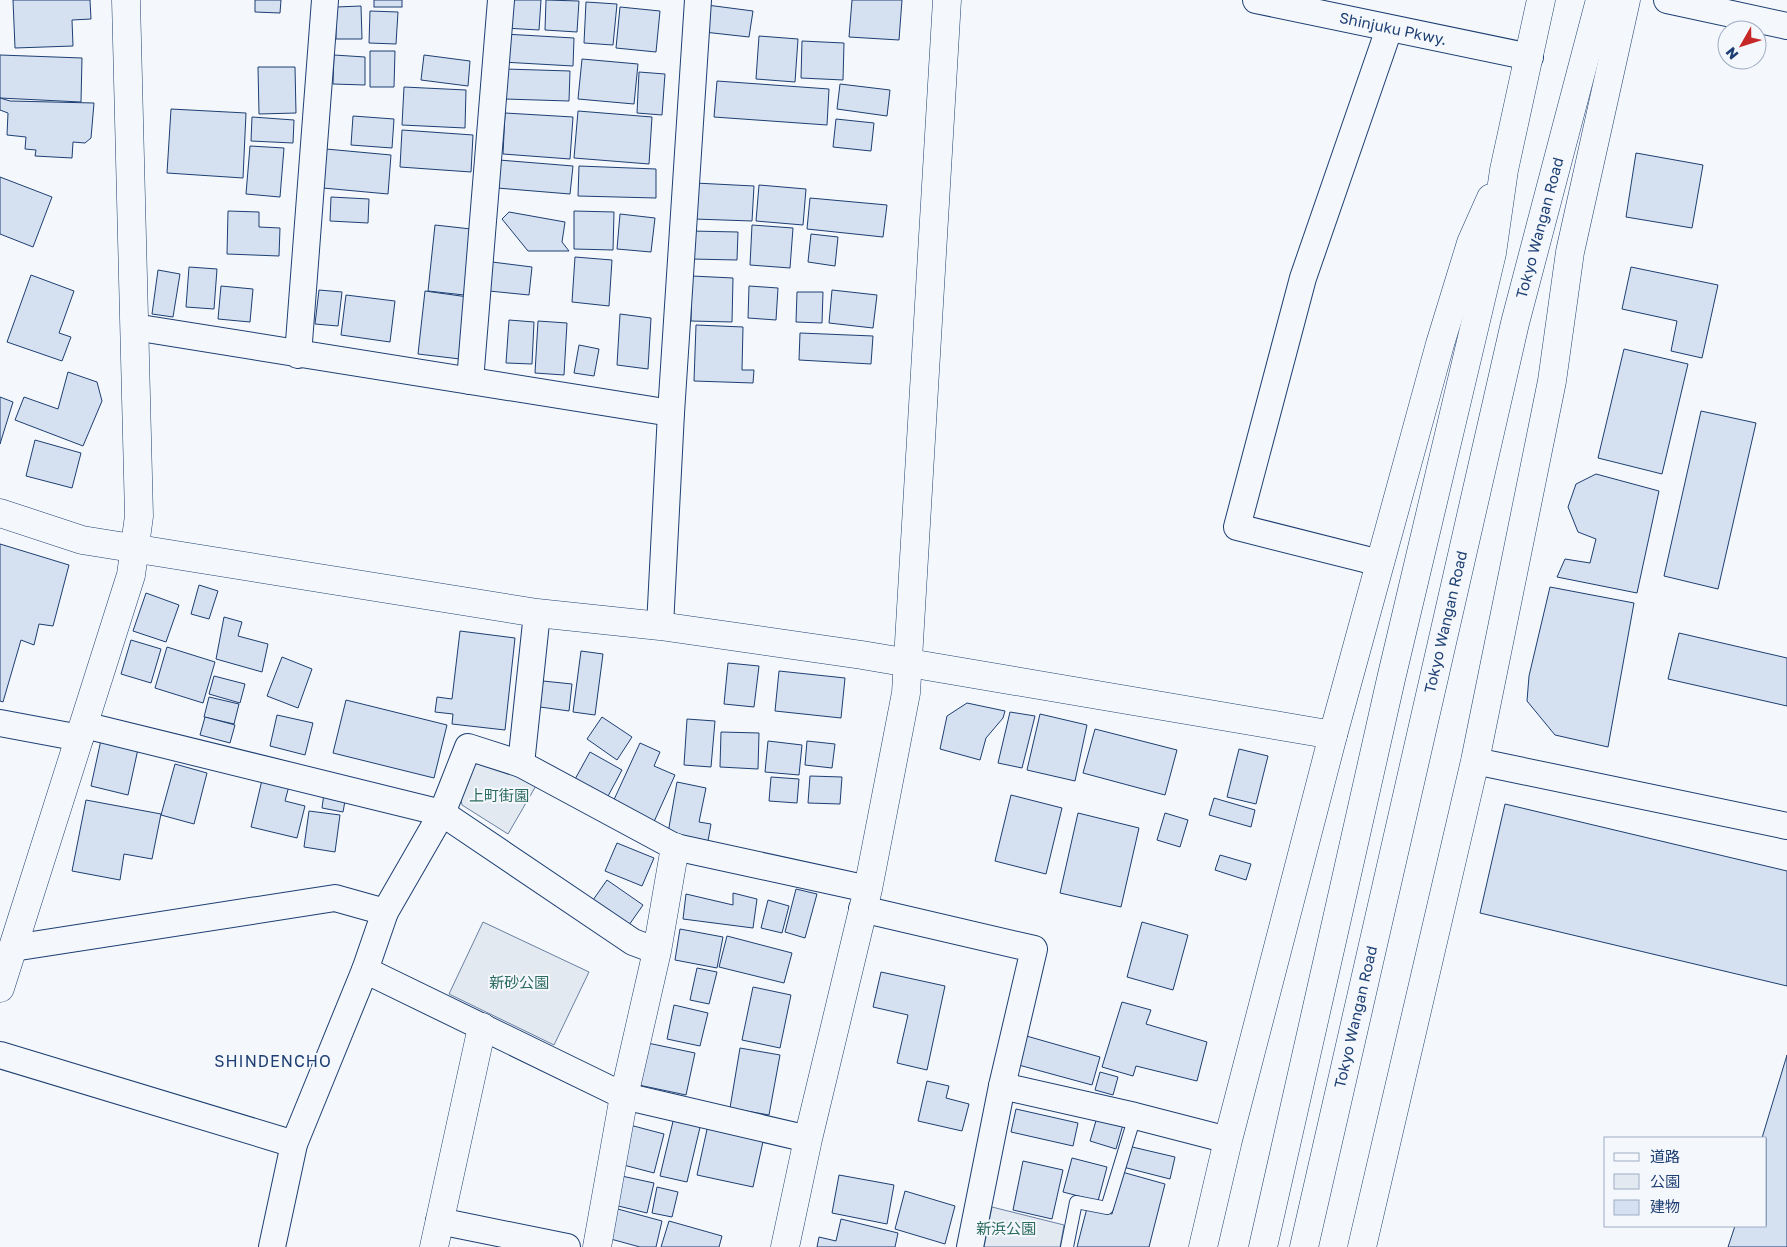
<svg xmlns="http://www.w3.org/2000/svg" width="1787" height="1247" viewBox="0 0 1787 1247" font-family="'Golos Text','Noto Sans JP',sans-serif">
<rect width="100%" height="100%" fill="#f4f7fb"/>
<g fill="#e3e9f0" stroke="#687fa3">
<polygon points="486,761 537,784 508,834 462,805 458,786 469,766"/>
<polygon points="483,922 589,972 554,1045 449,994"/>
<polygon points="992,1207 1064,1225 1060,1247 984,1247"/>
</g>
<g fill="#d5e0f0" stroke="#1d3f73">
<polygon points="13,0 90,0 91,19 72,20 73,46 15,48"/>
<polygon points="255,0 281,0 280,13 255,12"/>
<rect x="374" y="0" width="28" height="7"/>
<polygon points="506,0 541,0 539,30 504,28"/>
<polygon points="546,0 579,1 577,32 545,30"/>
<polygon points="852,0 902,0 899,40 849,37"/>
<polygon points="586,2 617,4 613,45 584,43"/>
<polygon points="707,5 753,11 749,37 704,32"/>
<polygon points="361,6 362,39 336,39 336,7"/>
<polygon points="620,7 660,11 656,52 616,48"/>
<polygon points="370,11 398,12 396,44 369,43"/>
<polygon points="504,34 574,38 573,66 502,62"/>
<polygon points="759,36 798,39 795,82 756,79"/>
<polygon points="802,41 844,43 843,80 801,78"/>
<polygon points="370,51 395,51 394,87 370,87"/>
<polygon points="0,55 82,58 81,102 0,98"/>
<polygon points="334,55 365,57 365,85 333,84"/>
<polygon points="424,55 470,61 468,86 421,80"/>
<polygon points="582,59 638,64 634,104 578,99"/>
<polygon points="258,67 295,67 296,113 259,114"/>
<polygon points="505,69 570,71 569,101 505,99"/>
<polygon points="639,72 665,74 662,115 637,113"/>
<polygon points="717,81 829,89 827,125 714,117"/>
<polygon points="840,84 890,90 887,116 837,109"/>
<polygon points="404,87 466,90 465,128 402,125"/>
<polygon points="0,98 10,101 94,103 91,138 85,143 73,142 72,158 35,156 36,150 25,149 26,137 7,135 8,113 0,110"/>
<polygon points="171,109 246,113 243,178 167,173"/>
<polygon points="578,111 652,117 649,164 574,158"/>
<polygon points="505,113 573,117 570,159 503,154"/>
<polygon points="353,116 394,119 392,148 351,145"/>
<polygon points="252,117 294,120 293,143 251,141"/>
<polygon points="836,119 874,123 871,151 833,147"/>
<polygon points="402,130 473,135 471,172 400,167"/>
<polygon points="250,146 284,148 280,197 246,194"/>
<polygon points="326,149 391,155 388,194 323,188"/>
<polygon points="1636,153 1703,165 1692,228 1626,217"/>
<polygon points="499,160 573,166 570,194 497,188"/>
<polygon points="579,166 656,169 656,198 578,196"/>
<polygon points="0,177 52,197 33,247 0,234"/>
<polygon points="695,183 754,186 752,221 694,219"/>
<polygon points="759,185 806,189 803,225 756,221"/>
<polygon points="331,197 369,199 368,223 330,221"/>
<polygon points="810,198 887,205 883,237 807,229"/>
<polygon points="228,211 259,212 259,227 280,228 279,256 227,254"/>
<polygon points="574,211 614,212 613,250 574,249"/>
<polygon points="509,212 565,222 562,242 569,251 528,251 502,219"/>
<polygon points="620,214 655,218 651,252 617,249"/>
<polygon points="435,225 471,229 464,295 428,291"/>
<polygon points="752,225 793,228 790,268 750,265"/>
<polygon points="691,231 738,232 737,260 691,259"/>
<polygon points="811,234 838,237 835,266 808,262"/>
<polygon points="575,257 612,260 609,306 572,302"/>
<polygon points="492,262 532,267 529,295 489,291"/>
<polygon points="189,267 217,269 214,309 186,307"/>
<polygon points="1631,267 1718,285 1702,358 1671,351 1677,321 1622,309"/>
<polygon points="158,270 180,274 173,317 152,314"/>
<polygon points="31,275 74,291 59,333 71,337 62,361 7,342"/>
<polygon points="692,276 733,278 732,322 691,321"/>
<polygon points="221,286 253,289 250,322 218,319"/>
<polygon points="749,286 778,288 776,320 748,318"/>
<polygon points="319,290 342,292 338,326 315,324"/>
<polygon points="832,290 877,295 873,328 829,323"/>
<polygon points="425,291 468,297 460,359 418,354"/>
<polygon points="797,292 823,292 822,323 796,322"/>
<polygon points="346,295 395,301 390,342 341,335"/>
<polygon points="620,314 651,318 648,369 617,365"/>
<polygon points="509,320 534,322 532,364 506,363"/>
<polygon points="538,321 567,323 564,375 535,373"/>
<polygon points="696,325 743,327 742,370 754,370 753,383 694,381"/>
<polygon points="800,333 873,336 871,364 799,360"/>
<polygon points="579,345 599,349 594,376 574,373"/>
<polygon points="1624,349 1688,364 1662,474 1598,458"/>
<polygon points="68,372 97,382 102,401 83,446 15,420 24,397 58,409"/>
<polygon points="0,397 13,402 0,444"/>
<polygon points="1701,411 1756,423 1718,589 1664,576"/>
<polygon points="35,440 81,453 72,488 26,476"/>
<polygon points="1596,474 1659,491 1637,593 1557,577 1565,559 1590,563 1596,539 1578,532 1568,507 1576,484"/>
<polygon points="0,544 69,565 53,626 39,624 34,645 21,640 3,702 0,701"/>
<polygon points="199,585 218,591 209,619 191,614"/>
<polygon points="1550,587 1634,603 1608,747 1555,735 1527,701 1529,676"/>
<polygon points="146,593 179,605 166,642 133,631"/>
<polygon points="224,617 242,622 238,636 268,644 262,672 216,659"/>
<polygon points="460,631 515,638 505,730 452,724 453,714 435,712 437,697 452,699"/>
<polygon points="1679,633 1787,658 1787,706 1668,679"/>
<polygon points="131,640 161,649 151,683 121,674"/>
<polygon points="167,647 215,662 203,703 155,688"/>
<polygon points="581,651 603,654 595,715 573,712"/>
<polygon points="282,657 312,669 298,708 267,696"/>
<polygon points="728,663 759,666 754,707 724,704"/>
<polygon points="779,671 845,678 841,718 775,711"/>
<polygon points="214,676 245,684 240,703 209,694"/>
<polygon points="543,681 572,684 569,711 540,707"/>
<polygon points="209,697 239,704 234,724 204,717"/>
<polygon points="346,700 447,725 434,778 333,753"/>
<polygon points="967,703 1005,711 1003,718 986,738 980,760 940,749 947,716"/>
<polygon points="1010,712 1035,716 1022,768 998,763"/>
<polygon points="1040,714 1087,725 1075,781 1027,770"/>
<polygon points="277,715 313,723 305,755 270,746"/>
<polygon points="205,717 235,725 230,743 200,735"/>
<polygon points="602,717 632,737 617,760 587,739"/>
<polygon points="687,719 715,721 711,767 684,765"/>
<polygon points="1095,729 1177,750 1165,795 1083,773"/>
<polygon points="721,732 759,733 758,769 720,767"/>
<polygon points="101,740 138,749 128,795 91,786"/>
<polygon points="768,741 802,745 799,775 765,772"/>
<polygon points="807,741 835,744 832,768 805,765"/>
<polygon points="640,743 660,752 654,766 675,775 653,824 612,804"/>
<polygon points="1239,749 1268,756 1256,804 1227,797"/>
<polygon points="590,752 622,770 607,798 574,781"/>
<polygon points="175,764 207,773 194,824 161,815"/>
<polygon points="810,776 842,777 840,804 808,803"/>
<polygon points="771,777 799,779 797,803 769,801"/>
<polygon points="262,780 289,786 285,801 305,806 297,838 251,827"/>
<polygon points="677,782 706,788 699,822 711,824 708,841 668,833"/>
<polygon points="325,786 347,790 343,812 322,808"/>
<polygon points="1011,795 1062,808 1046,874 995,861"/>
<polygon points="1214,798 1255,810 1251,827 1209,815"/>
<polygon points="86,800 161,814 152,859 124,854 120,880 72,871"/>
<polygon points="1505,804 1787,871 1787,986 1480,913"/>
<polygon points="309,811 340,815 335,852 304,847"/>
<polygon points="1078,813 1139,828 1121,907 1060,893"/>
<polygon points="1165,813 1188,820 1180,847 1157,840"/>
<polygon points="617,843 654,858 642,886 605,871"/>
<polygon points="1220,855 1251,864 1246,880 1215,870"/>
<polygon points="607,880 643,905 629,925 593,900"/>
<polygon points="796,889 817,894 805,938 785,932"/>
<polygon points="733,893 757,899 753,928 683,919 686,894 733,905"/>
<polygon points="768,900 789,906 782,933 761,928"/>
<polygon points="1142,922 1188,935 1173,990 1127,977"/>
<polygon points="680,929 723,937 717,968 675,960"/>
<polygon points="727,936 792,953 784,983 719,967"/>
<polygon points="697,968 717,972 709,1004 690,1000"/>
<polygon points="881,972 945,986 927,1070 897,1063 908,1015 873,1007"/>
<polygon points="753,987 791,995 780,1048 742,1040"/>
<polygon points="1122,1002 1151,1010 1146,1024 1207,1042 1197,1081 1136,1066 1133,1076 1102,1067"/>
<polygon points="674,1005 708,1013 700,1046 667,1039"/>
<polygon points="1023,1035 1100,1057 1092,1085 1015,1064"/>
<polygon points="643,1042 695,1053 686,1095 634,1084"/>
<polygon points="740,1048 780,1055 769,1115 730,1108"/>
<polygon points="1787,1055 1787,1247 1728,1247 1735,1226 1766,1226 1766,1138 1762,1138"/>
<polygon points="1100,1072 1118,1077 1113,1095 1095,1090"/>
<polygon points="927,1081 949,1086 946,1098 969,1104 962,1131 918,1121"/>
<polygon points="1016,1109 1078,1123 1073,1146 1011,1132"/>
<polygon points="675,1113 702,1119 687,1182 660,1176"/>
<polygon points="1098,1114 1124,1121 1116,1149 1090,1141"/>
<polygon points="626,1124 664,1134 654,1173 616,1163"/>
<polygon points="708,1125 764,1137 753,1187 697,1175"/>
<polygon points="1128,1146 1175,1157 1170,1179 1123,1167"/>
<polygon points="1072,1158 1107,1167 1098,1201 1063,1192"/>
<polygon points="1023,1161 1063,1170 1052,1219 1013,1210"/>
<polygon points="1122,1172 1165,1184 1149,1247 1077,1247 1087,1208 1112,1214"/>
<polygon points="617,1175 654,1183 647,1213 610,1204"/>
<polygon points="839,1175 894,1185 887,1224 832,1213"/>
<polygon points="657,1187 678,1192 672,1217 652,1213"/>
<polygon points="905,1191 955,1206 945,1244 895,1229"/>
<polygon points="614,1208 662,1221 656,1247 640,1247 607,1238"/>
<polygon points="841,1219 898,1233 895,1247 817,1247 819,1237 836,1241"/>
<polygon points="669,1221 722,1236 719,1247 661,1247"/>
</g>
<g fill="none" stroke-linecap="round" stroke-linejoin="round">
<defs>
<polyline id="lane" points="1067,1247 1076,1202 1107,1208 1135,1116"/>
<g id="street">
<polyline points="1256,0 1530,57"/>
<polyline points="1667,0 1787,26"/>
<polyline points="134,327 671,413"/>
<polyline points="298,355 325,0"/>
<polyline points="470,381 501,0"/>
<polyline points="1380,563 1237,527 1303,278 1389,29"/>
<polyline points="660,626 671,413 698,0"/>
<polyline points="0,723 80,738"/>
<polyline points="84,725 442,813 633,942 657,951"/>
<polyline points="1475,761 1787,826"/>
<polyline points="521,764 537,613"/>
<polyline points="862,909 1034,949 1002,1086 970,1247"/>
<polyline points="13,948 335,898 385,912"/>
<polyline points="365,970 624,1096 808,1139"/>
<polyline points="0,1055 294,1144"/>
<polyline points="1002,1086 1135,1116 1228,1140"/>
<polyline points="439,1221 567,1247"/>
<polyline points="272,1247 294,1144 365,970 385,912 442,813 468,747 521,764 675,847 868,889"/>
</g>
<g id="secondary">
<polyline points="0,513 82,540 537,613 660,626 862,655 1333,735"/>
<polyline points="0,988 131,575 139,516 126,0"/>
<polyline points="434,1247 482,1027"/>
<polyline points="597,1247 624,1096 657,951 675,847"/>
<polyline points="785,1247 808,1139 868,889 906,693 947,0"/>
</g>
<g id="highway">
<polyline points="1203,1247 1228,1140 1333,735 1440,344 1471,243 1491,198"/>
<polyline points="1263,1247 1391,679 1492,253 1504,170 1541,0"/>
<polyline points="1304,1247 1515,323 1600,0"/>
<polyline points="1362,1247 1475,761 1552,381 1570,252 1626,0"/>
</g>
</defs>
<use href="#lane" stroke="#1d3f73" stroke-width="14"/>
<use href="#street" stroke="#1d3f73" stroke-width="28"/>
<use href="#secondary" stroke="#1d3f73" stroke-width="29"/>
<use href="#highway" stroke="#1d3f73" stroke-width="29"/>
<use href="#lane" stroke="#f4f7fb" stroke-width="12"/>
<use href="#street" stroke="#f4f7fb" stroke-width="26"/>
<use href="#secondary" stroke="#f4f7fb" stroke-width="28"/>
<use href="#highway" stroke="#f4f7fb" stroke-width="28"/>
</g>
<g text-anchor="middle" stroke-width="4" stroke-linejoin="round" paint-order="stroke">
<g font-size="15" fill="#1d3f73" stroke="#f4f7fb">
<text transform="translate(1393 29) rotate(12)" y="5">Shinjuku Pkwy.</text>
<text transform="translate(1540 228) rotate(-75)" y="5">Tokyo Wangan Road</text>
<text transform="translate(1446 622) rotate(-77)" y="5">Tokyo Wangan Road</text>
<text transform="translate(1356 1017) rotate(-77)" y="5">Tokyo Wangan Road</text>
</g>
<g font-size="15" fill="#2c6c60" stroke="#f4f7fb">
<text x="499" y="801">上町街園</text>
<text x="519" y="988">新砂公園</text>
<text x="1006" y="1234">新浜公園</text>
</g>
<g font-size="16" letter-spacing="1" fill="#1d3f73" stroke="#f4f7fb">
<text x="273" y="1067">SHINDENCHO</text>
</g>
</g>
<rect x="1604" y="1137" width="162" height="90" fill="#f4f7fb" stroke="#9eadc5"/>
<rect x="1614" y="1153" width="25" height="8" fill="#f4f7fb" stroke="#9eadc5"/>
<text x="1650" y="1162" font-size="15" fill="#1d3f73">道路</text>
<rect x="1614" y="1174" width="25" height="15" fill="#e3e9f0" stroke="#9eadc5"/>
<text x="1650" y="1187" font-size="15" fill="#1d3f73">公園</text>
<rect x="1614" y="1200" width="25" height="15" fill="#d5e0f0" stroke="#9eadc5"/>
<text x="1650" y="1212" font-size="15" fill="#1d3f73">建物</text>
<g transform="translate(1742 45) rotate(231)"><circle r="24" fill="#f4f7fb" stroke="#9eadc5"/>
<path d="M0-4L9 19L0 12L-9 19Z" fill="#c62828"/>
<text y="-8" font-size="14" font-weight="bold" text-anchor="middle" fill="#1d3f73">N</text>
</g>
</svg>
